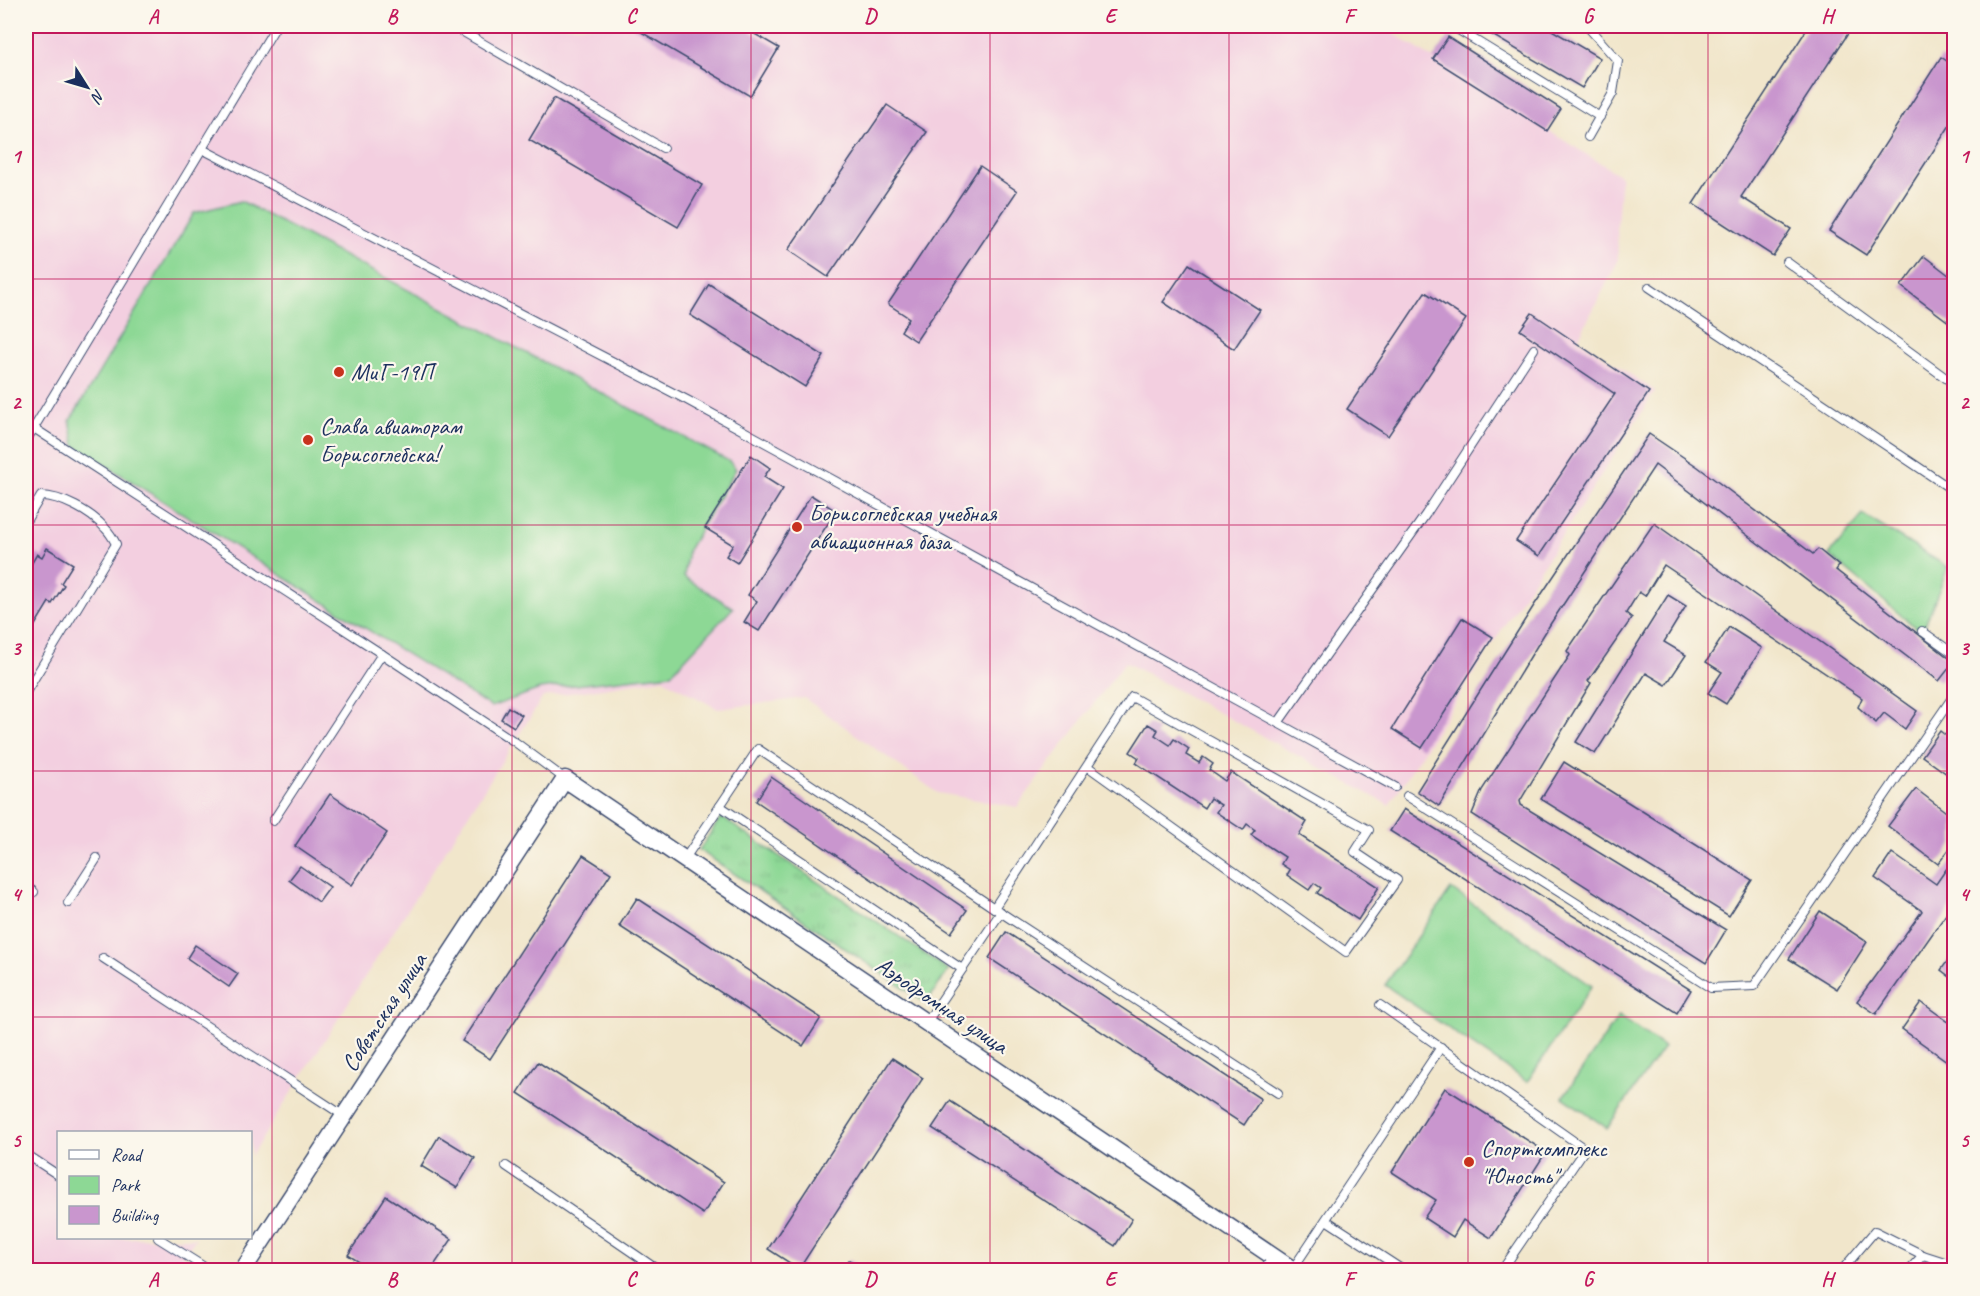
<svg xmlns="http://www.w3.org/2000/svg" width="1980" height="1296" viewBox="0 0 1980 1296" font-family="Caveat,sans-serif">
<defs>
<pattern id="grass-tufts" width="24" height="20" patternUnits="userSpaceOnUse" patternTransform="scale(1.5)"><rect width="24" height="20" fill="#8dd895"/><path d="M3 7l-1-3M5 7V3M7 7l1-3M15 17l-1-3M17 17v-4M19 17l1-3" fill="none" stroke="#79ba83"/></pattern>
</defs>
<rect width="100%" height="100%" fill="#fbf7ec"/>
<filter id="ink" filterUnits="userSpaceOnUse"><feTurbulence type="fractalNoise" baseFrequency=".0167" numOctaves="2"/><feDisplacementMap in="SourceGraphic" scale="12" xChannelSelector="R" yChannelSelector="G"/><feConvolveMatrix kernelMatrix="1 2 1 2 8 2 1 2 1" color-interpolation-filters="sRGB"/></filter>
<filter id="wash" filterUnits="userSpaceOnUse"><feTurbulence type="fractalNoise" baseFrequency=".008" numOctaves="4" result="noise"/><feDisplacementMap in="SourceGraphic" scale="24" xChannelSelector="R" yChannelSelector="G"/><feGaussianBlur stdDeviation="1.35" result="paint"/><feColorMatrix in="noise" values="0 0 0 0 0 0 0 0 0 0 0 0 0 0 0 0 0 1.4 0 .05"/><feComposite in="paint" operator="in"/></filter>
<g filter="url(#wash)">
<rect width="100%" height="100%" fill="#f1e6cb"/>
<polygon fill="#f3cfe0" points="26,26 1381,26 1621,176 1617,224 1618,261 1578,339 1655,391 1389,805 1125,662 1017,807 938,793 804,698 718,709 663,679 543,697 251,1156 250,1132 58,1132 58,1238 196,1238 174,1270 26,1270"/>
<polygon fill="url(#grass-tufts)" stroke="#54847a" stroke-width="1.5" points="721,817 949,970 926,1003 699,850"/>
<g fill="#8dd895" stroke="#54847a" stroke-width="1.5">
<polygon points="241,201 729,461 736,469 688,550 684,577 733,608 671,674 540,689 491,707 75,446 70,421 194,213"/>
<polygon points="1863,515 1948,567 1922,633 1829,555"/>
<polygon points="1451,889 1592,986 1527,1082 1385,985"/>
<polygon points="1619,1016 1664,1047 1607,1128 1563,1097"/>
</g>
<g id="blocks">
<g fill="#c996ce">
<polygon points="631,26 741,26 779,48 750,96"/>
<polygon points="1477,26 1545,26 1600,58 1582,88"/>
<polygon points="1809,26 1853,26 1741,197 1791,229 1773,256 1693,204"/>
<polygon points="1448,37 1561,109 1547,131 1433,59"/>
<polygon points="1941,57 1954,66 1954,119 1866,255 1829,231"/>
<polygon points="554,98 702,185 678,227 529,140"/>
<polygon points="887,105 927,132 828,277 788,250"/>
<polygon points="980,166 1017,191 916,341 901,331 909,318 888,304"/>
<polygon points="1924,256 1954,279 1954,326 1901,286"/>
<polygon points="1189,264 1260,310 1234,349 1163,302"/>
<polygon points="709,284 824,356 805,387 690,315"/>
<polygon points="1425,292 1466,319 1388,436 1347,409"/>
<polygon points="1532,313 1649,392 1539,556 1516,541 1615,394 1520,330"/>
<polygon points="1649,434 1698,467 1813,554 1818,549 1839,566 1836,570 1954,662 1939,681 1655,465 1551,623 1439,806 1417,791 1533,607"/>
<polygon points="751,455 770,468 764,477 783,489 737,563 726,556 733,545 705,528"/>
<polygon points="811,495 836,511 759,631 744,622 757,601 748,595"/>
<polygon points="1654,523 1917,711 1905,729 1884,713 1876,723 1858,707 1862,698 1664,565 1645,596 1639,592 1626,613 1632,618 1588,681 1591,683 1520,801 1521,805 1726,930 1706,963 1472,814 1482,790 1570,655 1567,651"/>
<polygon points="47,548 73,564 61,583 64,585 52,604 49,602 26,640 26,573 37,554 42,557"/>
<polygon points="1668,595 1686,606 1664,642 1686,655 1666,685 1646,673 1595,754 1576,742"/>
<polygon points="1462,618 1493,637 1422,748 1392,729"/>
<polygon points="1729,627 1762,648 1726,704 1708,693 1722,672 1706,662"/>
<polygon points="508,707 522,715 514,727 501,719"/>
<polygon points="1148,724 1158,730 1155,735 1170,745 1174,739 1189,749 1186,755 1199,763 1203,757 1213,764 1209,770 1225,781 1231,772 1307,822 1299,835 1379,887 1358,920 1317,893 1321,888 1314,883 1309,890 1287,875 1290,870 1281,864 1285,857 1251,835 1255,830 1247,824 1243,830 1216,812 1221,805 1210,798 1204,808 1136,763 1139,758 1130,752"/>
<polygon points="1940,731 1954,742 1954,779 1922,756"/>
<polygon points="1564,762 1752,880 1729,916 1541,799"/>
<polygon points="771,777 967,910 951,933 756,801"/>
<polygon points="1916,789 1954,818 1954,843 1938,864 1888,826"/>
<polygon points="330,794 387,833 352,885 295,846"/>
<polygon points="1404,809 1691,990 1677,1013 1390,831"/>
<polygon points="1892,853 1936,884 1954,858 1954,903 1876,1014 1857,1001 1922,911 1875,878"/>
<polygon points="583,855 611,873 490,1059 462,1041"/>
<polygon points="300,866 330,887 319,902 289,880"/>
<polygon points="637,898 821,1018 803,1046 619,926"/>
<polygon points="1820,911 1867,942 1837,989 1789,959"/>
<polygon points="1006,932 1261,1099 1244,1125 989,958"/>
<polygon points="195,945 238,974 229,987 187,958"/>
<polygon points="1954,952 1954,980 1941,970"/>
<polygon points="1921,1002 1954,1026 1954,1066 1902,1029"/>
<polygon points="892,1058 923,1078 799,1269 768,1249"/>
<polygon points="538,1062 724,1182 703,1214 518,1093"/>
<polygon points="1445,1088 1546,1152 1491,1238 1463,1220 1453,1237 1424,1218 1436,1200 1392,1172"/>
<polygon points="950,1101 1132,1219 1115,1246 932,1128"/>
<polygon points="439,1136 475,1158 457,1188 421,1166"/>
<polygon points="386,1196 452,1239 431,1270 372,1270 348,1255"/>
<polygon points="849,1260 866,1270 842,1270"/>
</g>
</g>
</g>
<g filter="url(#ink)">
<use href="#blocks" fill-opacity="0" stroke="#3b4a6e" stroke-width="1.5"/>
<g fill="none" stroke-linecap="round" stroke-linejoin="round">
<defs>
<g id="lane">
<polyline points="453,26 663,148"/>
<polyline points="1452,26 1600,117"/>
<polyline points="1587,26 1618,61 1613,93 1588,137"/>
<polyline points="202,149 687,400 1395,787"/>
<polyline points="1787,262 1954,384"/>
<polyline points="1649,287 1954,491"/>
<polyline points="26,423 382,654 515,742 565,779"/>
<polyline points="26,441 276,26"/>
<path d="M26 521 41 496C61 496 91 512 105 528 109 532 113 538 116 544L26 692"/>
<polyline points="1922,631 1954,654"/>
<polyline points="1278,723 1426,514 1534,349"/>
<polyline points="1407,796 1711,988 1754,986 1954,695"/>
<polyline points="273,821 382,654"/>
<polyline points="684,860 720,806"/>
<polyline points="26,886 34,892"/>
<polyline points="68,903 97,858"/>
<polyline points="994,908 1132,697 1369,830 1355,852 1397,880 1346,952 1087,766"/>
<polyline points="103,958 344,1116"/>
<polyline points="962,969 720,806 758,749 994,908 1278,1093"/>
<polyline points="1380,1005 1585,1149 1502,1270"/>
<polyline points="926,1023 1001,912"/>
<polyline points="26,1154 58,1175"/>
<polyline points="506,1166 658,1270"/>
<polyline points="1326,1220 1403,1270"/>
<polyline points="158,1238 209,1270"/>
<polyline points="1264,1270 1273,1257"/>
<polyline points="1292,1270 1441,1047"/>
<polyline points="1842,1270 1875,1231 1923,1255"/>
<polyline points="1909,1270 1923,1255 1954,1265"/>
</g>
<polyline id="street" points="243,1270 565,779 1293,1270"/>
</defs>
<use href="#lane" stroke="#3b4a6e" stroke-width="10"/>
<use href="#street" stroke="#3b4a6e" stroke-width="19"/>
<use href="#lane" stroke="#fff" stroke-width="8"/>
<use href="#street" stroke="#fff" stroke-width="16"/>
</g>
</g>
<path fill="none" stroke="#c2185b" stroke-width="1.5" stroke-opacity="0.55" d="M272 26V1270M512 26V1270M751 26V1270M990 26V1270M1229 26V1270M1468 26V1270M1708 26V1270M26 279H1954M26 525H1954M26 771H1954M26 1017H1954"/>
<g fill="#c8321e" stroke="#fbf7ec" stroke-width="2">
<circle cx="339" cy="372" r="6"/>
<circle cx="308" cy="440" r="6"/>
<circle cx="797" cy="527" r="6"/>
<circle cx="1469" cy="1162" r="6"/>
</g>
<g text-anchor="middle" stroke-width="4.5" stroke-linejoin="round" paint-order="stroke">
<g font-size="24" fill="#1b2f5e" stroke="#fbf7ec" text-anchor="start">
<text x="351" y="380">МиГ-19П</text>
<text x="320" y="434">Слава авиаторам<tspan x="320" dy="28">Борисоглебска!</tspan></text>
<text x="809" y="521">Борисоглебская учебная<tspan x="809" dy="28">авиационная база</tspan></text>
<text x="1481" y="1156">Спорткомплекс<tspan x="1481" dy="28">"Юность"</tspan></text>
</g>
<g font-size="24" fill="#1b2f5e" stroke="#fbf7ec">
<text transform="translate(942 1005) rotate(34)" y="8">Аэродромная улица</text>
<text transform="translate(384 1012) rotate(-57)" y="8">Советская улица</text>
</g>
</g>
<rect width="1980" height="1296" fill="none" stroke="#fbf7ec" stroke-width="66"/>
<rect x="57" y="1131" width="195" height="108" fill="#fbf7ec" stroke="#a1a7b3" stroke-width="1.5"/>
<rect x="69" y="1150" width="30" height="9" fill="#ffffff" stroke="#a1a7b3" stroke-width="1.5"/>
<text x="111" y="1161" font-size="18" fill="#1b2f5e">Road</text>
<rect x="69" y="1176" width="30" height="18" fill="#8dd895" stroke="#a1a7b3" stroke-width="1.5"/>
<text x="111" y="1191" font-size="18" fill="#1b2f5e">Park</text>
<rect x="69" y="1206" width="30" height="18" fill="#c996ce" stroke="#a1a7b3" stroke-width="1.5"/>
<text x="111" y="1221" font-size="18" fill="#1b2f5e">Building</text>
<g transform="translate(87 87) rotate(127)" stroke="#fbf7ec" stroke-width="4.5" paint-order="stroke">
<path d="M0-4.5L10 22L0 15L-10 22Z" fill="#1b2f5e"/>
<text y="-9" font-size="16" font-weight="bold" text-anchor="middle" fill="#1b2f5e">N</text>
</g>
<rect x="33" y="33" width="1914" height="1230" fill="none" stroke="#c2185b" stroke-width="2"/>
<g font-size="20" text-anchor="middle" font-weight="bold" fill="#c2185b">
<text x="153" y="23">A</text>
<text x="392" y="23">B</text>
<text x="631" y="23">C</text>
<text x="870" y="23">D</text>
<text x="1110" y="23">E</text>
<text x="1349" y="23">F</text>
<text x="1588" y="23">G</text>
<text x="1827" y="23">H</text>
<text x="16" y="163">1</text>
<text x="1964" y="163">1</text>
<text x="16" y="409">2</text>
<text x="1964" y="409">2</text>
<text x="16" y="655">3</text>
<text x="1964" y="655">3</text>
<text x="16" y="901">4</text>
<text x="1964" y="901">4</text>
<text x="16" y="1147">5</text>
<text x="1964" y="1147">5</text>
<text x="153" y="1286">A</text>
<text x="392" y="1286">B</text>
<text x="631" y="1286">C</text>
<text x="870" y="1286">D</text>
<text x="1110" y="1286">E</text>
<text x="1349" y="1286">F</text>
<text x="1588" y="1286">G</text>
<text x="1827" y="1286">H</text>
</g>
</svg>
